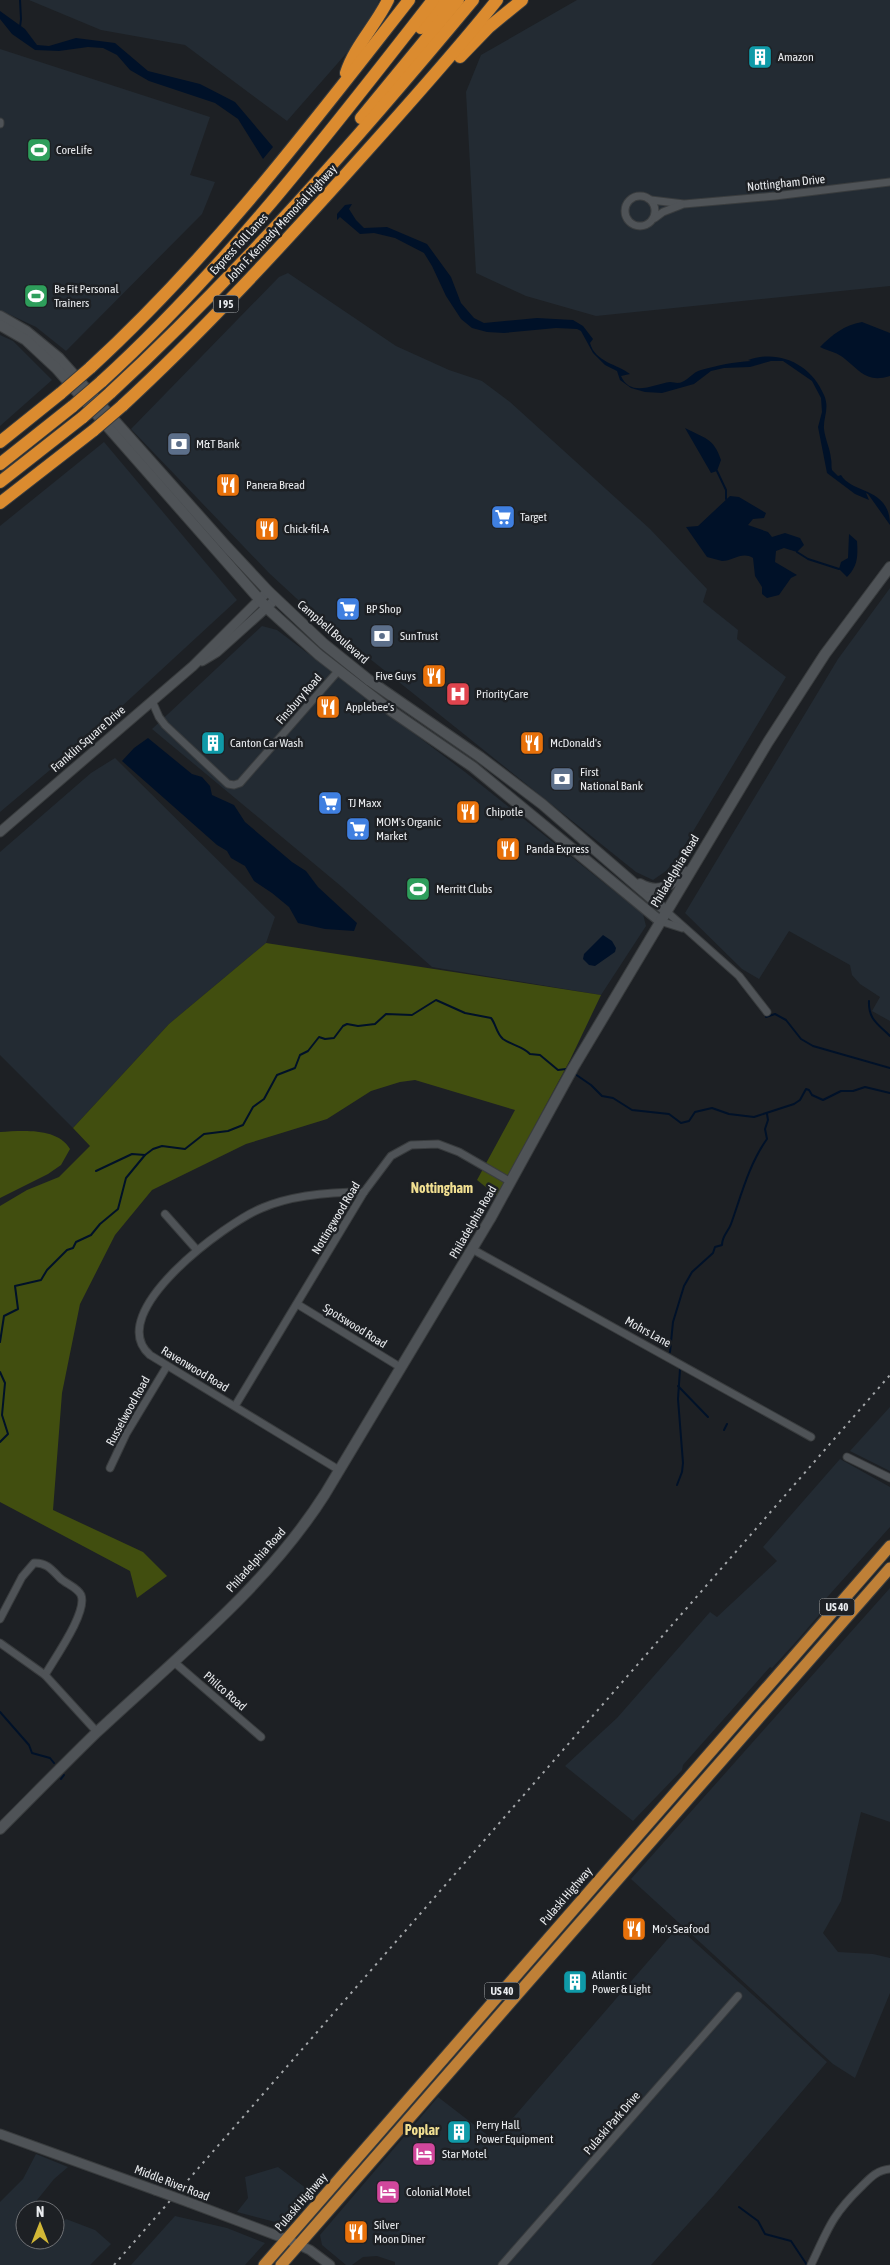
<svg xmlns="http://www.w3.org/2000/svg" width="890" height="2265" viewBox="0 0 890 2265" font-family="'Asap Condensed',sans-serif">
<rect width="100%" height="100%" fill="#1d2024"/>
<g fill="#232b33">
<polygon points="29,0 379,0 374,16 351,48 287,121 185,45 101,30"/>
<polygon points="577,0 890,0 890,286 596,316 526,296 476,273 466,92 481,55"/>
<polygon points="0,49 210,117 190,175 215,182 202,214 66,351 36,327 0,310"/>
<polygon points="288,273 396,346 449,370 482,381 510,402 650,529 707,589 703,602 738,630 737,639 786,677 677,858 666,871 653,880 636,872 309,610 269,573 131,429 279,277"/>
<polygon points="0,335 13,341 52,380 0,426"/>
<polygon points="104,442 237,600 82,743 0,812 0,526"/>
<polygon points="890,588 890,1021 872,1011 880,997 860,984 852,975 850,965 789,931 759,979 742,969 685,913 838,659"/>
<polygon points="262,626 277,630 465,772 643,914 646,926 601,995 432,967 342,887 152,729"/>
<polygon points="115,758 275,917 266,943 169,1024 73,1128 0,1055 0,852 91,773"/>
<polygon points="890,1407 890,1471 850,1451"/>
<polygon points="840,1459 890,1487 890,1527 822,1603 826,1607 794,1644 772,1668 770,1667 683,1765 682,1770 633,1821 565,1766 617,1718 710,1612 717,1617 777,1561 763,1547"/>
<polygon points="890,1588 890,1822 861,1812 841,1901 823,1933 838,1952 873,1954 890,1958 890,1993 855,2078 833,2064 631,1879"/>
<polygon points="678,1927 827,2062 714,2195 651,2265 395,2265 395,2262 377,2256 363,2257 352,2265 346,2265 322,2245 320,2235 438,2097 494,2140"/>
<polygon points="36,2154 68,2167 54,2179 29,2210 25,2210 25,2240 55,2240 55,2228 66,2219 95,2230 111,2244 90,2265 0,2265 0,2202 23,2179"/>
<polygon points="278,2167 311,2192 290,2219 279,2223 237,2212 248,2198 245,2177"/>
<polygon points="175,2216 227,2228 265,2243 245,2265 131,2265"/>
</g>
<g fill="#414e0f">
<polygon points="266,943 601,995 570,1060 497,1196 477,1180 515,1110 415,1080 400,1082 371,1091 327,1119 246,1144 152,1190 115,1235 80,1304 62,1393 53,1510 143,1552 167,1576 137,1598 130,1571 0,1502 0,1206 27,1190 59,1177 90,1146 73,1128 169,1024"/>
<path d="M0 1132C22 1131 57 1127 70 1149L61 1165 48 1174 0 1198Z"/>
</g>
<g fill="#001128">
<polygon points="0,11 25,29 37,45 49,46 76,38 115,43 148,71 200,84 235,102 273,147 263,159 238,119 215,103 149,81 130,70 117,55 103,48 88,47 59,51 35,50 12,34 0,19"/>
<path d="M352 204 349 209 356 220 364 228 387 227 427 244 451 277 461 303 474 318 484 323 537 318 573 320 583 326 593 339 590 343C595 362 617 364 630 374L621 376C631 398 654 384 670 382 675 382 677 384 682 382 689 379 693 372 701 370 719 365 733 362 751 361L748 360C779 349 811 364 824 395 830 409 823 417 824 429 825 439 830 448 831 459 832 462 831 466 832 470L838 476 841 475C852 494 890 487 890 525L868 494 866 493 869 500 855 494 827 473 818 427 822 412 821 398 812 381 783 361H771L750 367 724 368 711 371 694 384 662 393 645 392 631 388 620 380 617 371 605 365 593 353 581 331 577 329 556 328 504 333 487 332 472 328 461 319 446 296 432 266 424 253 395 238 374 233 360 234 340 217 337 220V214L345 205Z"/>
<path d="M862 322 890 333V376C867 383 861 372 845 359 839 353 828 351 820 347 832 335 844 325 862 322Z"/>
<path d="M685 428C704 438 714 438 721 460L717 471 711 473Z"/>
<path d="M730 496 739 497 766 513 764 518 753 519 748 525 768 532 772 537 785 533 800 538 804 545 797 552 784 548 776 551 775 562 797 575 791 578 779 595 767 598 762 594V587L755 576 753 558C742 551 733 561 722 561 717 560 712 558 707 557L686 527 698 526Z"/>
<path d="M849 534 857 541C858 556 858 566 847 577L839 569 841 562 848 558Z"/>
<polygon points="148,738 192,774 202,777 210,786 212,795 234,805 245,822 292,862 306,871 318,887 357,923 354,931 325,929 298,923 289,907 272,893 254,881 245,866 231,858 227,851 217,845 122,761 134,748"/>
<polygon points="603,935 612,941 616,948 615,952 595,966 589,965 583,959 584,954"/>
</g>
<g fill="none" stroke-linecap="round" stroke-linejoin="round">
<g stroke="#001128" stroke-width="2">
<polyline points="20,27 21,19 20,0"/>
<polyline points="717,471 726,490 726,499"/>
<polyline points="797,552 808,559 839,569"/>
<path d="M869 1001C868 1019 878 1024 890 1036"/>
<polyline points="766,1017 775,1014 786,1020 801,1039 813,1046 890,1068"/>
<polyline points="575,1074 591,1085 602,1096 613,1098 632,1110 669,1114 681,1123 689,1121 695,1112 712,1108 729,1114 754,1117 794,1104 800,1100 806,1089 809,1090 812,1095 823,1100 841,1091 853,1091 865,1087 890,1093"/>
<polyline points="96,1171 132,1154 145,1155"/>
<path d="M0 1342 4 1316 18 1309 15 1286 41 1280 47 1270 67 1250 73 1248 76 1242 91 1235 100 1224 118 1209 126 1178 145 1155 153 1149 162 1146 185 1149 204 1134 228 1131 243 1125 253 1107 264 1099 277 1075 295 1068 300 1055 308 1051 319 1037 325 1039 334 1038 343 1026 347 1024 358 1026 375 1024 386 1014 412 1015 436 1000 465 1013 491 1018C496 1024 496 1033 503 1039 513 1046 522 1046 530 1054L540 1055 558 1070 566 1069"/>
<path d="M670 1352 673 1322 684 1286 692 1272 713 1253 715 1247 722 1245C722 1236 728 1232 731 1224 741 1196 749 1164 767 1139L765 1129 768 1120 767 1114"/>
<polyline points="0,1372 5,1383 2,1415 8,1434 0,1442"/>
<polyline points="678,1386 708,1417"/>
<polyline points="724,1430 727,1424"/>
<polyline points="677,1485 682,1472 683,1463 678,1399 680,1369"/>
<polyline points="0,1712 29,1745 32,1753 50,1758 54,1763"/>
<polyline points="61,1779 64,1775"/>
<polyline points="739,2207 758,2221 765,2234 791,2241 807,2265"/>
</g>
<defs>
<g id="minor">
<polyline points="0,124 0,122"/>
<circle cx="640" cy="211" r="15"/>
<polyline points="651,200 684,204 775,196 890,182"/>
<polyline points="655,218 663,212 681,205"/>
<polyline points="152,701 159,717 165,725 228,784 234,785 240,783 339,670"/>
<polyline points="666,911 739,976 767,1012"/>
<polyline points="660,921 682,928"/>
<polyline points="165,1214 196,1249"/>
<polyline points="472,1249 811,1437"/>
<polyline points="297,1304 400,1367"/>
<polyline points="235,1406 364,1192 391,1156 411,1145 438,1144 459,1152 511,1182"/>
<polyline points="847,1457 890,1478"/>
<polyline points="110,1468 126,1434 167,1366"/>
<path d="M339 1470 150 1355C102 1313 227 1222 262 1208 292 1195 331 1192 364 1192"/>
<path d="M0 1619 22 1577 34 1563C46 1562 52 1570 60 1578 66 1584 77 1587 81 1595 88 1612 54 1659 45 1675L0 1643"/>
<polyline points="174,1662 261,1737"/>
<polyline points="45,1675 97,1732"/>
<polyline points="502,2265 738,1996"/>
<path d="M811 2265C828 2229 832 2215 861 2187 870 2178 877 2170 890 2169"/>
</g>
<g id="tertiary">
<polyline points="202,661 217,652 276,599"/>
<polyline points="0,832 193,666 268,591"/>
<polyline points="0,2134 155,2190"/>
<polyline points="188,2202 286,2239 310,2250 330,2265"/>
</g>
<g id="secondary">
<polyline points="0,316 26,331 59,358 226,546 268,591 324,644 370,681 480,757 542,804 666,911"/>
<polyline points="0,325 26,340 56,368 267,608 319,655 390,710 473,767 660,921"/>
<path d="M640 884C659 895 671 885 686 872"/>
<path d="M0 1829C32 1797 64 1764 97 1732 177 1657 266 1587 325 1494L490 1219 573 1068 768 742 825 654 890 567"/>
</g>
<g id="trunk">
<polyline points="264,2265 890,1546"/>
<polyline points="281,2265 890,1568"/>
</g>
<g id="motorway">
<polyline points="421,28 446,0"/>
<polyline points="460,57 489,27 522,0"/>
<path d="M346 73C354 47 376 25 388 0"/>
<polyline points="361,118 458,0"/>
<path d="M90 368C210 258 309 128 409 0"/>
<path d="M101 382C226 268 329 133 433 0"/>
<path d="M110 393C241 272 359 137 473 0"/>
<path d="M122 406C201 333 274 254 346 174 397 117 449 60 497 0"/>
<polyline points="0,442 61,393"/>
<polyline points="0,464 73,406"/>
<polyline points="0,482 83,417"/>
<polyline points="0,503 94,430"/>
</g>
</defs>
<use href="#minor" stroke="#393c3e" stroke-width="9"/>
<use href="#tertiary" stroke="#393c3e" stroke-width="11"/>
<use href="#secondary" stroke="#393c3e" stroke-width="12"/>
<use href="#trunk" stroke="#393c3e" stroke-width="13"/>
<use href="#motorway" stroke="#393c3e" stroke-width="14"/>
<use href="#minor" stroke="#4f5357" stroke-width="7"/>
<use href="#tertiary" stroke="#4f5357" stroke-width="9"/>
<use href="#secondary" stroke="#4f5357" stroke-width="10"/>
<use href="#trunk" stroke="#bf8037" stroke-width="11"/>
<use href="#motorway" stroke="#db8b2f" stroke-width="12"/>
<polyline stroke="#a4a7aa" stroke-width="2" stroke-dasharray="2.5 5" stroke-linecap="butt" points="114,2265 890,1375"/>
<defs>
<polyline id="tertiary-bridge" points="155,2190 188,2202"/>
<g id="motorway-bridge">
<polyline points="61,393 90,368"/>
<polyline points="73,406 101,382"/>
<polyline points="83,417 110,393"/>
<polyline points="94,430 122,406"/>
</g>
</defs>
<use href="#tertiary-bridge" stroke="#393c3e" stroke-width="11" stroke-linecap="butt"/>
<use href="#motorway-bridge" stroke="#393c3e" stroke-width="14" stroke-linecap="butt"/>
<use href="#tertiary-bridge" stroke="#4f5357" stroke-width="9"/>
<use href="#motorway-bridge" stroke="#db8b2f" stroke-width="12"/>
</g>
<defs>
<symbol id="building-square" viewBox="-11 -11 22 22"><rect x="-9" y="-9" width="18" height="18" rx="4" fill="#0f9aa8" stroke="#1d2024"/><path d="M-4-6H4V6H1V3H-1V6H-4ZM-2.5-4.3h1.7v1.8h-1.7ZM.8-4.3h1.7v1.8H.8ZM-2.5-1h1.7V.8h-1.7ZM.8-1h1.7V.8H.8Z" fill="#fff"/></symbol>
<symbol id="stadium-square" viewBox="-11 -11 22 22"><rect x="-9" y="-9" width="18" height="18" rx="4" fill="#2e9e5b" stroke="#1d2024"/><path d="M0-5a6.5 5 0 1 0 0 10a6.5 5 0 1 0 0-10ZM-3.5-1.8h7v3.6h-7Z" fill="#fff"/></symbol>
<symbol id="bank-square" viewBox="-11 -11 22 22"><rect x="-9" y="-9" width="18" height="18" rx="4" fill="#5c6f8a" stroke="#1d2024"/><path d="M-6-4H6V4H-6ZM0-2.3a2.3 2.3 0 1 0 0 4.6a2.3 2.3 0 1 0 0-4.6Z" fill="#fff"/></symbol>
<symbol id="restaurant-square" viewBox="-11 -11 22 22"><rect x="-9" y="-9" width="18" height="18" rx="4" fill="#e8710a" stroke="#1d2024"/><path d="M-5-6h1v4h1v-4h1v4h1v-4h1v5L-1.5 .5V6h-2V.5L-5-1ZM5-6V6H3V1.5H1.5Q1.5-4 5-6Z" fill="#fff"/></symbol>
<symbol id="supermarket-square" viewBox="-11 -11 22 22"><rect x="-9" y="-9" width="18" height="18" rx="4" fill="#3f7fe0" stroke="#1d2024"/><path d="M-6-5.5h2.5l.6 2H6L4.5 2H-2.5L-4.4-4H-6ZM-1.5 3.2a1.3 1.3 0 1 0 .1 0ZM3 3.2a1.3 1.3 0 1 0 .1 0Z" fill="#fff"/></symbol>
<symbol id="hospital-square" viewBox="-11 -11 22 22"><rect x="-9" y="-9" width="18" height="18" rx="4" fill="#e0444e" stroke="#1d2024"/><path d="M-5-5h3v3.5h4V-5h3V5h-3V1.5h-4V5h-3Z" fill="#fff"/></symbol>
<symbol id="hotel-square" viewBox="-11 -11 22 22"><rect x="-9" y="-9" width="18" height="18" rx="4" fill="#d1479c" stroke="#1d2024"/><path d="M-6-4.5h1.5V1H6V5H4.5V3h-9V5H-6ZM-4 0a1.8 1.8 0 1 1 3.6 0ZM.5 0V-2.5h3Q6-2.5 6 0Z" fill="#fff"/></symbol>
</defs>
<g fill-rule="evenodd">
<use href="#building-square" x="746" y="43" width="28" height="28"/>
<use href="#stadium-square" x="25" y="136" width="28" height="28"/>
<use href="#stadium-square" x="22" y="282" width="28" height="28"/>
<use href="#bank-square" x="165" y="430" width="28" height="28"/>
<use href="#restaurant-square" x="214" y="471" width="28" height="28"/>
<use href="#supermarket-square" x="489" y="503" width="28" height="28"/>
<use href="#restaurant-square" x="253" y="515" width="28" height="28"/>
<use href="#supermarket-square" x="334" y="595" width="28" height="28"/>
<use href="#bank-square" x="368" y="622" width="28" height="28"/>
<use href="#restaurant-square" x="420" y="662" width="28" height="28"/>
<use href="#hospital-square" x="444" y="680" width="28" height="28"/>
<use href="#restaurant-square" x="314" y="693" width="28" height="28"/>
<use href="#building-square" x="199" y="729" width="28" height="28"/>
<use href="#restaurant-square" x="518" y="729" width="28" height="28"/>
<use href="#bank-square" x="548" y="765" width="28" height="28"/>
<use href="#supermarket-square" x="316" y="789" width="28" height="28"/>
<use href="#restaurant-square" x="454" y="798" width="28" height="28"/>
<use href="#supermarket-square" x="344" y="815" width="28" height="28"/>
<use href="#restaurant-square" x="494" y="835" width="28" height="28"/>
<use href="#stadium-square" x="404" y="875" width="28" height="28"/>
<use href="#restaurant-square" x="620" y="1915" width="28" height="28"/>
<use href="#building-square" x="561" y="1968" width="28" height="28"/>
<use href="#building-square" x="445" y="2118" width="28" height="28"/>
<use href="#hotel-square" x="410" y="2140" width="28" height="28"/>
<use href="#hotel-square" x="374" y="2178" width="28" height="28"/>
<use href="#restaurant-square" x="342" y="2218" width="28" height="28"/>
</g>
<g text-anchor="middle" stroke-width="5" stroke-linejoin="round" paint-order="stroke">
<g fill="#1d2024" stroke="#acaeb1" stroke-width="1">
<rect x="213.5" y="295.5" width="25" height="17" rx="4"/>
<rect x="819.5" y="1598.5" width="35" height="17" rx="4"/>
<rect x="484.5" y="1982.5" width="35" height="17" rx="4"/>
</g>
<g font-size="11" font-weight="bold" fill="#e9ebee">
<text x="226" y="308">I 95</text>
<text x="837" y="1611">US 40</text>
<text x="502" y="1995">US 40</text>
</g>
<g font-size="12" fill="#e9ebee" stroke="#1d2024" text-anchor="start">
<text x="778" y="61">Amazon</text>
<text x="56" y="154">CoreLife</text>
<text x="54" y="293">Be Fit Personal<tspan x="54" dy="14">Trainers</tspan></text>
<text x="196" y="448">M&amp;T Bank</text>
<text x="246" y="489">Panera Bread</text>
<text x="520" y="521">Target</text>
<text x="284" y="533">Chick-fil-A</text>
<text x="366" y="613">BP Shop</text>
<text x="400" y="640">SunTrust</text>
<text x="416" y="680" text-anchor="end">Five Guys</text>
<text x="476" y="698">PriorityCare</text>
<text x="346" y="711">Applebee's</text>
<text x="230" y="747">Canton Car Wash</text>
<text x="550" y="747">McDonald's</text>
<text x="580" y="776">First<tspan x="580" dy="14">National Bank</tspan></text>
<text x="348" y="807">TJ Maxx</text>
<text x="486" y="816">Chipotle</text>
<text x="376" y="826">MOM's Organic<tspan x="376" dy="14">Market</tspan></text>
<text x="526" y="853">Panda Express</text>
<text x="436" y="893">Merritt Clubs</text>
<text x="652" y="1933">Mo's Seafood</text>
<text x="592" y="1979">Atlantic<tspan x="592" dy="14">Power &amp; Light</tspan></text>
<text x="476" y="2129">Perry Hall<tspan x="476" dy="14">Power Equipment</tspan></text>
<text x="442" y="2158">Star Motel</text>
<text x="406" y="2196">Colonial Motel</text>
<text x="374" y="2229">Silver<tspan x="374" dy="14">Moon Diner</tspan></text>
</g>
<g font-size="12" fill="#e9ebee" stroke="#1d2024">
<text transform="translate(786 183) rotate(-6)" y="4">Nottingham Drive</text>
<text transform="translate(282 223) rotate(-47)" y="4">John F. Kennedy Memorial Highway</text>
<text transform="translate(239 244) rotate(-47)" y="4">Express Toll Lanes</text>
<text transform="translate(333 632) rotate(41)" y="4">Campbell Boulevard</text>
<text transform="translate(299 699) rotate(-49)" y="4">Finsbury Road</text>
<text transform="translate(88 739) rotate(-41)" y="4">Franklin Square Drive</text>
<text transform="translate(675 871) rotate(-59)" y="4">Philadelphia Road</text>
<text transform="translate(336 1218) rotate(-59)" y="4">Nottingwood Road</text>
<text transform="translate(473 1222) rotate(-60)" y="4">Philadelphia Road</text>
<text transform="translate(355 1326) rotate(32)" y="4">Spotswood Road</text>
<text transform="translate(648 1332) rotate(29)" y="4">Mohrs Lane</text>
<text transform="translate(195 1369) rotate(31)" y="4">Ravenwood Road</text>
<text transform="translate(128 1411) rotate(-61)" y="4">Russelwood Road</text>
<text transform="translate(256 1560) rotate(-48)" y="4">Philadelphia Road</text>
<text transform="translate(225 1691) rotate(41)" y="4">Philco Road</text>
<text transform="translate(566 1896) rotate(-49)" y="4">Pulaski Highway</text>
<text transform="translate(612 2123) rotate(-49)" y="4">Pulaski Park Drive</text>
<text transform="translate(172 2183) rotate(21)" y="4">Middle River Road</text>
<text transform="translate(301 2202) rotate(-49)" y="4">Pulaski Highway</text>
</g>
<g font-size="14" font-weight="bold" fill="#f1df91" stroke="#1d2024">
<text x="442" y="1193">Nottingham</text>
<text x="422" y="2135">Poplar</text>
</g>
</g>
<g transform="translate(40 2225)"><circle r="24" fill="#1d2024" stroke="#6f7175"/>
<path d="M0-4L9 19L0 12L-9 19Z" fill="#d2b736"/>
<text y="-8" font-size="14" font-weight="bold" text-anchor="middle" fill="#e9ebee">N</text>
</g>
</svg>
